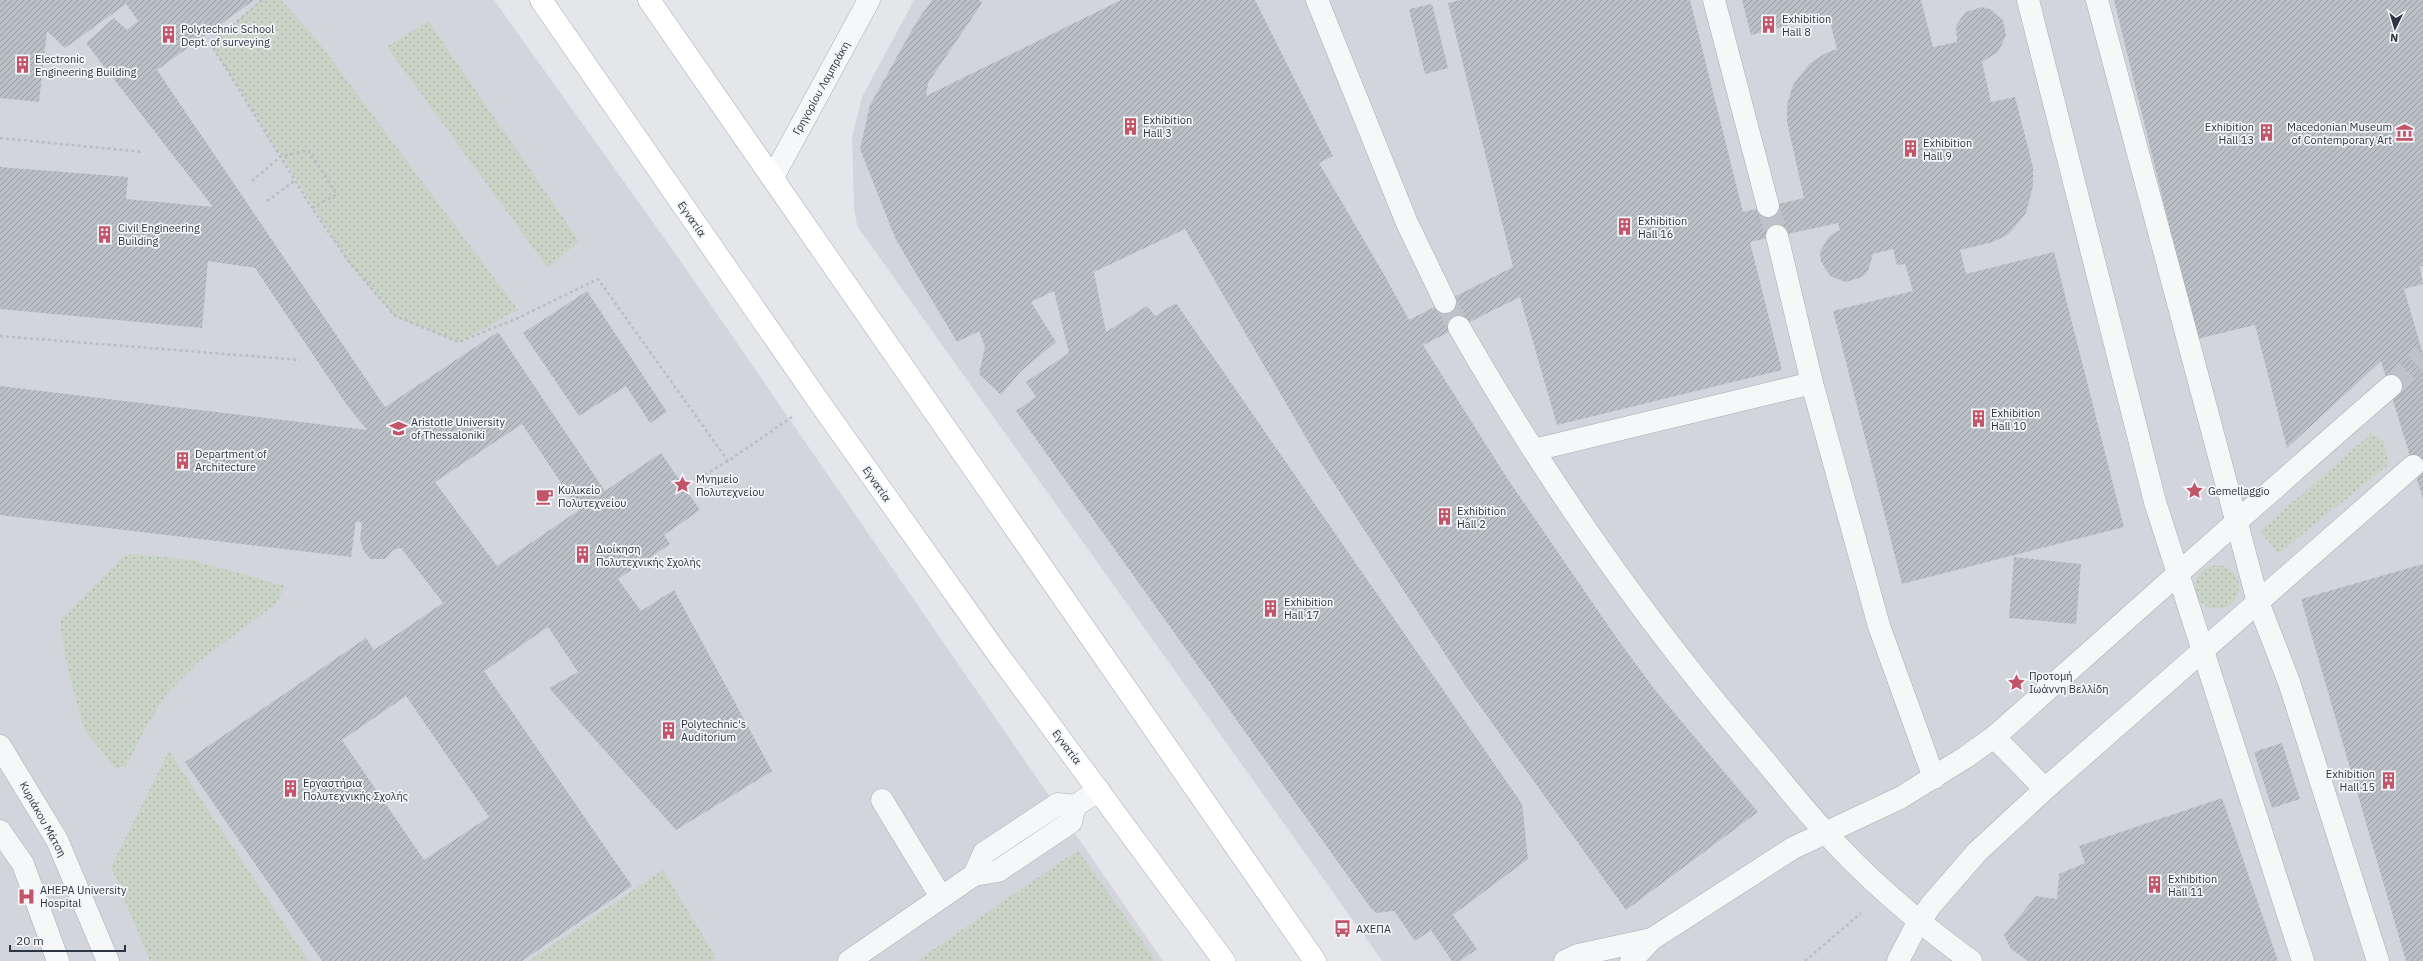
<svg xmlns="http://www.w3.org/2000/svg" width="2423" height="961" viewBox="0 0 2423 961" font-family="'IBM Plex Sans',sans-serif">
<defs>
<pattern id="green-dots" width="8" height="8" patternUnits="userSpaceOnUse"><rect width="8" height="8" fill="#c9d3c6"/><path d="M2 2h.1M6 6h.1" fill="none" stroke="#adb6ab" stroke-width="1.8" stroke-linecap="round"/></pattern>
<pattern id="building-hatch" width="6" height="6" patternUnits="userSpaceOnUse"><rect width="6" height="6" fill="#bbc0c7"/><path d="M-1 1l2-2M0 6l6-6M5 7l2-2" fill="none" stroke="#989da3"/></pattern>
</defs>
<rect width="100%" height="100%" fill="#e4e6ea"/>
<g fill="#d2d6dc">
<polygon points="0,0 494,0 675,253 1163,961 0,961"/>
<polygon points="914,0 2423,0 2423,961 1382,961 857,226 854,205 852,138 862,97"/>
</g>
<g fill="url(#green-dots)">
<polygon points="262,0 281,0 316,39 518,310 459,342 395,316 349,262 211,44"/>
<polygon points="428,21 579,241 548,268 387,47"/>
<polygon points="2372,433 2384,442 2389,464 2278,554 2260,531"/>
<polygon points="132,554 192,560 285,586 276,604 197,663 168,692 145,729 127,764 124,767 115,768 84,729 66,662 60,621 124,556"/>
<circle cx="2217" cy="587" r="22"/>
<polygon points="169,751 309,961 150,961 111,867"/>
<polygon points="1078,850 1156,961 917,961"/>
<polygon points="663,870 716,957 713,961 529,961"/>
</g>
<g fill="url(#building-hatch)" fill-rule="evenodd">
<path d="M0 0H254L157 70 385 407 498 332 605 491 661 453 700 510 664 535 670 544 618 579 641 611 674 590 772 771 676 830 549 688 578 672 548 627 484 671 632 886 522 961H322L185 762 366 638 374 650 443 603 401 548 393 550 385 559H370L363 550 360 538 362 523 356 521 351 557 0 515V386L367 430 346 404 255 268 208 261 202 328 0 309V167L128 177 126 199 213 207 86 43 114 18 127 30 138 21 126 4 65 48 47 31 39 102 0 98ZM522 424 579 510 497 566 435 482ZM406 696 489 817 424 860 342 740Z"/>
<polygon points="932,0 979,0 982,3 928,83 926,96 1121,0 1255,0 1333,156 1319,163 1386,278 1409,320 1513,267 1448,3 1460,0 1690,0 1743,212 1804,198 1787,122 1787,105 1793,85 1809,64 1826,53 1837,49 1828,15 1751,35 1742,0 1921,0 1933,47 1957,42 1956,25 1966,12 1982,7 1990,9 2003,20 2006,36 1998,52 1982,62 1991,102 2015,97 2033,167 2033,186 2026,213 2009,234 1993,242 1960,250 1966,274 2054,252 2124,527 1902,584 1833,311 1913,291 1905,264 1897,265 1893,249 1873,254 1868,271 1862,277 1846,282 1830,276 1821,261 1820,252 1829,236 1840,230 1838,223 1750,242 1782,370 1557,425 1520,297 1423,345 1507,478 1616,637 1655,690 1758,812 1626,910 1467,688 1320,462 1185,229 1094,272 1106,332 1147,306 1155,316 1176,303 1522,804 1528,859 1453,915 1477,949 1460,961 1452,961 1431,930 1415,941 1394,911 1376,913 1370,907 1016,411 1036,397 1026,382 1069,353 1054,291 1031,302 1056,342 1020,372 1001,395 979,374 985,347 979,331 957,342 896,240 860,149 870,105 917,21"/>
<polygon points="2114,0 2423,0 2423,266 2420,266 2423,284 2404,289 2423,354 2423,499 2381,361 2287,448 2255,325 2197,339"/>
<polygon points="1432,4 1448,68 1425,74 1409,9"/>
<polygon points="587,291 667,412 650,423 626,386 579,416 523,333"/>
<polygon points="2014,557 2081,564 2076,624 2009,618"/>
<polygon points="2423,564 2423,961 2406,961 2301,599"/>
<polygon points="2282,743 2300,799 2272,808 2254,752"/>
<polygon points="2222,798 2278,961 2028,961 2011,949 2004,935 2036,896 2057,899 2059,874 2085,863 2079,846"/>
</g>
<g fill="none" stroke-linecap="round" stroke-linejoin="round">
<g stroke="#bfc3c8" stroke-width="22" stroke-dasharray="22 11" stroke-linecap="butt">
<polyline points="1768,206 1777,236"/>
<polyline points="1445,302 1459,327"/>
<polyline points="2391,386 2423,356"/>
</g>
<defs>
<g id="minor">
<polyline points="1317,0 1407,223 1445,302"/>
<polyline points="1714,0 1768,206"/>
<polyline points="2028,0 2155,502 2303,961"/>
<polyline points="2097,0 2258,602 2289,682 2378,961"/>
<polyline points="773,177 869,0"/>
<polyline points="1777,236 1812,383 1879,626 1934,778"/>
<path d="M1459 327C1543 474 1639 613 1749 742 1775 772 1799 804 1826 833 1869 881 1919 923 1971 961"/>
<polyline points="1534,450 1812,383"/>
<polyline points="1994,737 2045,789"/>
<polyline points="0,746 57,840 108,961"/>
<polyline points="882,800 941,897"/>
<polyline points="0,831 23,864 58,961"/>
<polyline points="974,875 984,853 1058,804 1075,806 1099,790"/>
<polyline points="849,961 974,875 998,871 1071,822 1075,806"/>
<polyline points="1565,961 1578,955 1652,939"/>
<path d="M1631 961 1652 939 1793 848 1900 798 1966 757 1994 737C2127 620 2257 502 2391 386"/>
<polyline points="1898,961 1914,930 1931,905 1977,852 2045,789 2413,466"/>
</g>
<g id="major">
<polyline points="541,0 817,399 997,653 1224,961"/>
<polyline points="649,0 1315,961"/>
</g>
</defs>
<use href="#minor" stroke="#a9adb4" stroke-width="23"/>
<use href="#major" stroke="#a4abb5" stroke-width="23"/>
<g stroke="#babdc2" stroke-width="2.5" stroke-dasharray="3 3" stroke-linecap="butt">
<polyline points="262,0 211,44 312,208"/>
<polyline points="0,138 143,152"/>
<polyline points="252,181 280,157 308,150 337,194 312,208 349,262 395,316 459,342 518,318 598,279 728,461"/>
<polyline points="267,201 294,181"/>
<polyline points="0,336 300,360"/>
<polyline points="684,487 728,461 792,417"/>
<polyline points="1805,961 1861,913"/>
</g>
<use href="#minor" stroke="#f6f7f9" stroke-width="22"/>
<use href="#major" stroke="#fff" stroke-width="22"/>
</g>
<defs>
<symbol id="building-bare" viewBox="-9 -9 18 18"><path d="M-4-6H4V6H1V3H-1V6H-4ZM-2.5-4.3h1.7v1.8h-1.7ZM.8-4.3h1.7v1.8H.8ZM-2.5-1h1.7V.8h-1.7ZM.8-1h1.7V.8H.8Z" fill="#c35568" stroke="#f3f5f8" stroke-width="2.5" paint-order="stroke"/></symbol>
<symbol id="museum-bare" viewBox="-9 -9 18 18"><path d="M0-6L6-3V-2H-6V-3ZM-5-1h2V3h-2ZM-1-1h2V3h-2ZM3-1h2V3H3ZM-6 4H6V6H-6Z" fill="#c35568" stroke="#f3f5f8" stroke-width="2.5" paint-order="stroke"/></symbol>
<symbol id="university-bare" viewBox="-9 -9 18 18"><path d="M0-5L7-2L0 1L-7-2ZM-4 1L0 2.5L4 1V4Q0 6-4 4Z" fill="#c35568" stroke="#f3f5f8" stroke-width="2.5" paint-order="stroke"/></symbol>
<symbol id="sight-bare" viewBox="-9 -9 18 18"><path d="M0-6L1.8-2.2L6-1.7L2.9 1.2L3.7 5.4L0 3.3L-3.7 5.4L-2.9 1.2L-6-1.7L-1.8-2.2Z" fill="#c35568" stroke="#f3f5f8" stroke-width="2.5" paint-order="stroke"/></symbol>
<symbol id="cafe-bare" viewBox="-9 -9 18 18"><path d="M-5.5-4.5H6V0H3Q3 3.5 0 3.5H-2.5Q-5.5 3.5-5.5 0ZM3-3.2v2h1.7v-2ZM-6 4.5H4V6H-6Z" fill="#c35568" stroke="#f3f5f8" stroke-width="2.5" paint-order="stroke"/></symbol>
<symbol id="hospital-bare" viewBox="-9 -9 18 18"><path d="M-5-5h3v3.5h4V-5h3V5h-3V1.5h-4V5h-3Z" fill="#c35568" stroke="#f3f5f8" stroke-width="2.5" paint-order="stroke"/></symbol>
<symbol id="bus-bare" viewBox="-9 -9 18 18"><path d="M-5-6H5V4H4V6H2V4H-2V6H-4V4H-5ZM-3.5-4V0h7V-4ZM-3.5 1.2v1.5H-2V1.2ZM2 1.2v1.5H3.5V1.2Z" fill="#c35568" stroke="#f3f5f8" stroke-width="2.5" paint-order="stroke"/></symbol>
</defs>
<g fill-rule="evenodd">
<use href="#building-bare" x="1756" y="12" width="25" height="25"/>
<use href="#building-bare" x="156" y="22" width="25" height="25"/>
<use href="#building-bare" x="10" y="52" width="25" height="25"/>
<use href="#building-bare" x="1118" y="114" width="25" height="25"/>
<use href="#building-bare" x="2254" y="120" width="25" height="25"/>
<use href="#museum-bare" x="2392" y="120" width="25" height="25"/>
<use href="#building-bare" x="1898" y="136" width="25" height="25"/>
<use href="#building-bare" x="1612" y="214" width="25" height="25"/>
<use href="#building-bare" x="92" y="222" width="25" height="25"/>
<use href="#building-bare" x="1966" y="406" width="25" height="25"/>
<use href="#university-bare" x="386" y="416" width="25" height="25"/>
<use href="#building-bare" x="170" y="448" width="25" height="25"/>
<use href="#sight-bare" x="670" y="472" width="25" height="25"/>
<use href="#sight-bare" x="2182" y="478" width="25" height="25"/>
<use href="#cafe-bare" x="532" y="484" width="25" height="25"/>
<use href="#building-bare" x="1432" y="504" width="25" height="25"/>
<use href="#building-bare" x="570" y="542" width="25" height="25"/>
<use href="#building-bare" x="1258" y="596" width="25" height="25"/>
<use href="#sight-bare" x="2004" y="670" width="25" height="25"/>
<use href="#building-bare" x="656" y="718" width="25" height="25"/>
<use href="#building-bare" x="2376" y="768" width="25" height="25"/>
<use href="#building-bare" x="278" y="776" width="25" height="25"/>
<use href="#building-bare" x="2142" y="872" width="25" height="25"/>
<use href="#hospital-bare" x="14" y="884" width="25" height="25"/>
<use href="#bus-bare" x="1330" y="916" width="25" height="25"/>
</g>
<g text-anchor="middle" stroke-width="3.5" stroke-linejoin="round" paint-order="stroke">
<g font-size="11" fill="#2d3541" stroke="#f3f5f8" text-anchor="start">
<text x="1782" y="23">Exhibition<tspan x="1782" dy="13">Hall 8</tspan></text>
<text x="181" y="33">Polytechnic School<tspan x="181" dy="13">Dept. of surveying</tspan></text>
<text x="35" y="63">Electronic<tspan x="35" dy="13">Engineering Building</tspan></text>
<text x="1143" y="124">Exhibition<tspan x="1143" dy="13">Hall 3</tspan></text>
<text x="2254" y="131" text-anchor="end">Exhibition<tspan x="2254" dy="13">Hall 13</tspan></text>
<text x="2392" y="131" text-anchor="end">Macedonian Museum<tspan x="2392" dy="13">of Contemporary Art</tspan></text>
<text x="1923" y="147">Exhibition<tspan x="1923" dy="13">Hall 9</tspan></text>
<text x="1638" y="225">Exhibition<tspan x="1638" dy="13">Hall 16</tspan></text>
<text x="118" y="232">Civil Engineering<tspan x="118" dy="13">Building</tspan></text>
<text x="1991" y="417">Exhibition<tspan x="1991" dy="13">Hall 10</tspan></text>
<text x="411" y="426">Aristotle University<tspan x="411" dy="13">of Thessaloniki</tspan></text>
<text x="195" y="458">Department of<tspan x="195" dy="13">Architecture</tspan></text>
<text x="696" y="483">Μνημείο<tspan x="696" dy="13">Πολυτεχνείου</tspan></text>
<text x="558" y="494">Κυλικείο<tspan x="558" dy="13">Πολυτεχνείου</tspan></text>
<text x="2208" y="495">Gemellaggio</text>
<text x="1457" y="515">Exhibition<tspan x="1457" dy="13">Hall 2</tspan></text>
<text x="596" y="553">Διοίκηση<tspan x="596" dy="13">Πολυτεχνικής Σχολής</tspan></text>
<text x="1284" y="606">Exhibition<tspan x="1284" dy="13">Hall 17</tspan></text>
<text x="2029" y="680">Προτομή<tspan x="2029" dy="13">Ιωάννη Βελλίδη</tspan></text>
<text x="681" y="728">Polytechnic's<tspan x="681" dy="13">Auditorium</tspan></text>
<text x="2375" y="778" text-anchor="end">Exhibition<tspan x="2375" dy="13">Hall 15</tspan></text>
<text x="303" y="787">Εργαστήρια<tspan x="303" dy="13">Πολυτεχνικής Σχολής</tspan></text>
<text x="2168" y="883">Exhibition<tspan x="2168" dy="13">Hall 11</tspan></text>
<text x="40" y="894">AHEPA University<tspan x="40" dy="13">Hospital</tspan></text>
<text x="1356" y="933">ΑΧΕΠΑ</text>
</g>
<g font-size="11" fill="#2d3541" stroke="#f3f5f8">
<text transform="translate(821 88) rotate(-61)" y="4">Γρηγορίου Λαμπράκη</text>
<text transform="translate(692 219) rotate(55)" y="4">Εγνατία</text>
<text transform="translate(877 484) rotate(55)" y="4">Εγνατία</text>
<text transform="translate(1067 747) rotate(53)" y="4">Εγνατία</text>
<text transform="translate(43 819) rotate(61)" y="4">Κυριάκου Μάτση</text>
</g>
</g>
<g transform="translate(2395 28) rotate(185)" stroke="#f3f5f8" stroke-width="3" paint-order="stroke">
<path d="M0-3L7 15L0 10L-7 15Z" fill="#2d3541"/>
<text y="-6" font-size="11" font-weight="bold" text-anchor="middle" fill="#2d3541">N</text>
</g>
<path d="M10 945v6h115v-6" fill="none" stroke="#2d3541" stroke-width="2"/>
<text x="16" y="945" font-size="12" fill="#2d3541" stroke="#f3f5f8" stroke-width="3" paint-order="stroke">20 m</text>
</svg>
